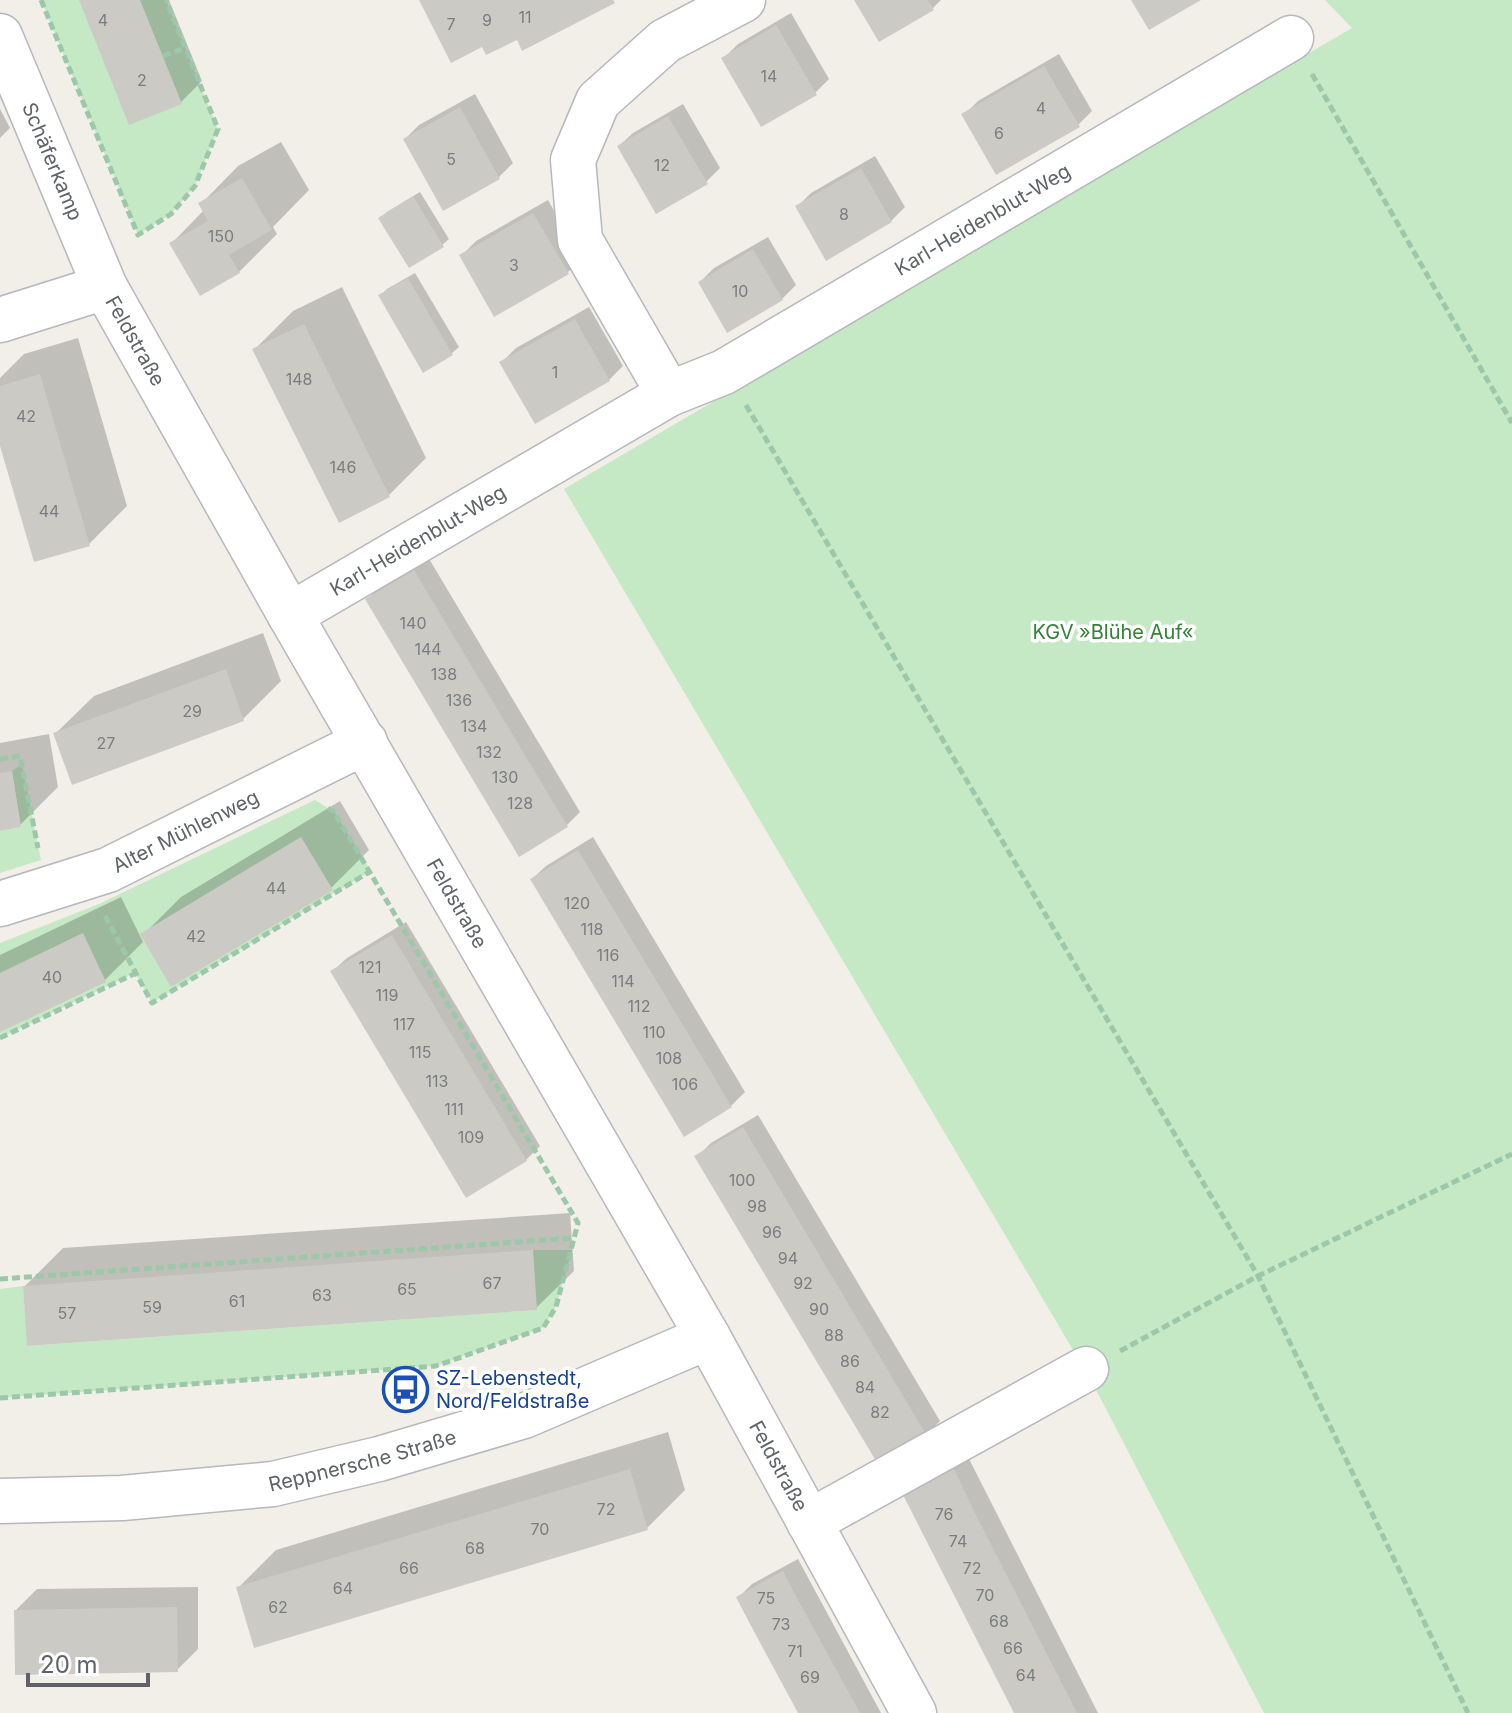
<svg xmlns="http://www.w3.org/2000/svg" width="1512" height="1713" viewBox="0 0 1512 1713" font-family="Inter,sans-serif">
<rect width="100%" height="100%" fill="#f1efe8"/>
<g fill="#c5e8c5">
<polygon points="41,0 166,0 218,129 195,186 171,214 138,235"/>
<polygon points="1325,0 1512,0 1512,1713 1264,1713 1092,1382 564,489 1352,28"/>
<polygon points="22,764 41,860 0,873 0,831 21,827 12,771"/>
<polygon points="315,800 334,812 371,871 152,1003 135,973 0,1038 0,943 99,904"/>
<polygon points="533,1250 572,1250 556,1307 543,1328 436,1366 0,1398 0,1289 23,1286 28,1346 536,1310"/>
</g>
<g fill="#0003">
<polygon points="81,0 169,0 202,81 181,102"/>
<polygon points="856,0 941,0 933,8"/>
<polygon points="791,13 829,79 815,93 724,58 738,44"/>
<polygon points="1059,54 1092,111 1078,125 964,115 978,101"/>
<polygon points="475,94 513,163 499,177 443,208 405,139 419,125"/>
<polygon points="683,104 720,168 706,182 619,146 633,133"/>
<polygon points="0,109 10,128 0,138"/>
<polygon points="281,142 309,190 273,227 277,234 239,272 172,243 204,210 201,204 238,166"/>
<polygon points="875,156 905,207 891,221 797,207 811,193"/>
<polygon points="420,192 449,239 442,245 381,218 387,212"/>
<polygon points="548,200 581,259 567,273 462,255 476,241"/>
<polygon points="768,237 796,285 782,299 700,282 714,268"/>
<polygon points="415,273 459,347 452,353 424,370 381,296 387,289"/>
<polygon points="342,287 426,458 388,496 255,349 293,311"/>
<polygon points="589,307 623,366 609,380 502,362 516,348"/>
<polygon points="78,338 127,506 89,544 0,438 0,378 24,354"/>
<polygon points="428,557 580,812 566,826 368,599 381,585"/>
<polygon points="263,633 281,681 243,719 56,733 94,696"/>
<polygon points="49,734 58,787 20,825 0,829 0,743"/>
<polygon points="340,801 369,850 331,888 143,935 181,897"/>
<polygon points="593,837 745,1092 731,1106 532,879 546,866"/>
<polygon points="121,897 143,942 105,980 0,1030 0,955"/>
<polygon points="406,922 540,1146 526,1160 333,971 347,958"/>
<polygon points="758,1115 940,1421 926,1435 697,1157 711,1143"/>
<polygon points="570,1213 574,1271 536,1308 25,1286 63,1248"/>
<polygon points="668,1432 685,1490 647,1528 238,1588 276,1550"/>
<polygon points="964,1449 1098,1713 1016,1713 901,1487"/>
<polygon points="798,1559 881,1713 800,1713 738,1598 752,1584"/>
<polygon points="198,1587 198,1649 177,1670 16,1610 37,1589"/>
</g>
<g fill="#cccac5">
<polygon points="79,0 140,0 182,104 129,125"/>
<polygon points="419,0 613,0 615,3 522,51 517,40 486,55 482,47 451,63"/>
<polygon points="854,0 928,0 934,10 879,42"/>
<polygon points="1131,0 1201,0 1149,30"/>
<polygon points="776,25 817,95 761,127 721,58"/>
<polygon points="1044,66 1080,127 996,175 961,114"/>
<polygon points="460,107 500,179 443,211 403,139"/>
<polygon points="668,116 708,184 656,214 617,146"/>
<polygon points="861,168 892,222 826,261 795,206"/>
<polygon points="242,178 272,230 229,255 240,273 200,296 169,243 208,221 198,203"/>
<polygon points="413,196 444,247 409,268 378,218"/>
<polygon points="533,213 569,274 494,317 459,255"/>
<polygon points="753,249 783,300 727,333 698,282"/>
<polygon points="408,278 453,355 423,373 378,295"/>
<polygon points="575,319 610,381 535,424 499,362"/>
<polygon points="304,324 390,497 339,523 252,349"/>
<polygon points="40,374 90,546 34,562 0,446 0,386"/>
<polygon points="414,570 568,827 519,857 365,599"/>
<polygon points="226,669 244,721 72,785 53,733"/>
<polygon points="12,771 21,827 0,831 0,773"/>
<polygon points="301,837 333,890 171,987 140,934"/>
<polygon points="578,850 732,1107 684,1137 530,879"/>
<polygon points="83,933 106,982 0,1032 0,973"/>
<polygon points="392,935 527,1161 466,1198 330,971"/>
<polygon points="743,1127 927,1436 879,1466 694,1156"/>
<polygon points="533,1250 537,1310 27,1346 23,1286"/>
<polygon points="950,1461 976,1515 1077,1713 1014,1713 899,1487"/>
<polygon points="630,1469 648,1530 254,1648 236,1587"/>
<polygon points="783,1571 797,1598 860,1713 798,1713 750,1624 736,1597"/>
<polygon points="177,1607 178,1672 15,1675 14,1610"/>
</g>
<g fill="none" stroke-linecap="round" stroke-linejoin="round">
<defs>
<g id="minor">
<path id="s1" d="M0 36 105 287 290 615 708 1337 914 1713"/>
<polyline points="0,320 105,287"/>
<polyline points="669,394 580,240 573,160 598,101 665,41 743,0"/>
<path id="s2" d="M290 615 669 394 724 372 1291 38"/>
<path id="s3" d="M0 904 108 870 365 742"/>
<path id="s4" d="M0 1501 122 1498 273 1484 379 1459 524 1416 708 1337"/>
<polyline points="809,1522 1086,1369"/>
</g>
</defs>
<use href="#minor" stroke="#b5b8bc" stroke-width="47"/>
<g stroke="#9cc7a9" stroke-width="5" stroke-dasharray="8 4" stroke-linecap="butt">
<polyline points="41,0 138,235 171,214 195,186 218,129 166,0"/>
<polyline points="163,56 185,48"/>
<polyline points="1312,74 1512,423"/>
<polyline points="746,405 1258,1276 1468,1713"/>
<polyline points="0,759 20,756 38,848"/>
<polyline points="105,916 152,1003 371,871"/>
<polyline points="0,1038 136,973"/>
<polyline points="0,1279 574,1238"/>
<polyline points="1120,1351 1258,1276 1512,1154"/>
<polyline points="0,1398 436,1366 543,1328 556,1307 578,1223 334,812 328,808"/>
</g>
<use href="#minor" stroke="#fff" stroke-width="44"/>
</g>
<defs>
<symbol id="bus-ring" viewBox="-11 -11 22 22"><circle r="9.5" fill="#fff" stroke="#1a4fb4" stroke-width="1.5"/><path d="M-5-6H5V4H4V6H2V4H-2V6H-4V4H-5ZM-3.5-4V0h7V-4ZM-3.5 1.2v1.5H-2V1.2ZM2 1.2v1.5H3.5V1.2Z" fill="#1a4fb4"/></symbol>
</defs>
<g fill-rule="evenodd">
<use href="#bus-ring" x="380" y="1364" width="51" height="51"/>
</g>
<g text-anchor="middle" stroke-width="7" stroke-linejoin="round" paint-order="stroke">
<g font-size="16" fill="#7a7d7f">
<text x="525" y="23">11</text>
<text x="103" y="26">4</text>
<text x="487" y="26">9</text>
<text x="451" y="30">7</text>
<text x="769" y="82">14</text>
<text x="142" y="86">2</text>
<text x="1041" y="114">4</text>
<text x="999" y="139">6</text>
<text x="451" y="165">5</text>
<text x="662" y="171">12</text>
<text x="844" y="220">8</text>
<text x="221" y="242">150</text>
<text x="514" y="271">3</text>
<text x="740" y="297">10</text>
<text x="555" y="378">1</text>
<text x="299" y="385">148</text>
<text x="26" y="422">42</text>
<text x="343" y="473">146</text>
<text x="49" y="517">44</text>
<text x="413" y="629">140</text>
<text x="428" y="655">144</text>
<text x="444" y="680">138</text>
<text x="459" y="706">136</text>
<text x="192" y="717">29</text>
<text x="474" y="732">134</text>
<text x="106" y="749">27</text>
<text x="489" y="758">132</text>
<text x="505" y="783">130</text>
<text x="520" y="809">128</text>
<text x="276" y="894">44</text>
<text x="577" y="909">120</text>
<text x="592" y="935">118</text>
<text x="196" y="942">42</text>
<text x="608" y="961">116</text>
<text x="370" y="973">121</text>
<text x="52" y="983">40</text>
<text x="623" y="987">114</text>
<text x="387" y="1001">119</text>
<text x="639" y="1012">112</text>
<text x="404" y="1030">117</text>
<text x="654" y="1038">110</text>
<text x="420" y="1058">115</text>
<text x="669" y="1064">108</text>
<text x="437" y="1087">113</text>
<text x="685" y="1090">106</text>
<text x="454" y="1115">111</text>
<text x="471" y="1143">109</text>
<text x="742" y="1186">100</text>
<text x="757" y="1212">98</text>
<text x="772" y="1238">96</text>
<text x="788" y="1264">94</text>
<text x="492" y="1289">67</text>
<text x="803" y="1289">92</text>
<text x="407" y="1295">65</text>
<text x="322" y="1301">63</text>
<text x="237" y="1307">61</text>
<text x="152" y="1313">59</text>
<text x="819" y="1315">90</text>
<text x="67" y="1319">57</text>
<text x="834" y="1341">88</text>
<text x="850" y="1367">86</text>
<text x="865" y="1393">84</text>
<text x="880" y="1418">82</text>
<text x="606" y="1515">72</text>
<text x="944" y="1520">76</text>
<text x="540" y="1535">70</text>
<text x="958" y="1547">74</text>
<text x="475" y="1554">68</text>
<text x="409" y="1574">66</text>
<text x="972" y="1574">72</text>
<text x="343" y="1594">64</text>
<text x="985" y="1601">70</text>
<text x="766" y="1604">75</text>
<text x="278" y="1613">62</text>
<text x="999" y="1627">68</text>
<text x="781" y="1630">73</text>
<text x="1013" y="1654">66</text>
<text x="795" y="1657">71</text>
<text x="1026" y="1681">64</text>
<text x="810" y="1683">69</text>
</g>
<g font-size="20" fill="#5f6368" stroke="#fff">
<text dy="7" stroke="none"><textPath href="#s1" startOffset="136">Schäferkamp</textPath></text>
<text dy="7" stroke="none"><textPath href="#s2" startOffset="798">Karl-Heidenblut-Weg</textPath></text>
<text dy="7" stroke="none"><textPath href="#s1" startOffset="334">Feldstraße</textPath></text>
<text dy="7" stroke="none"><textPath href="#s2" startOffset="148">Karl-Heidenblut-Weg</textPath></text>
<text dy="7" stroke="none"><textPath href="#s3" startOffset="200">Alter Mühlenweg</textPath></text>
<text dy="7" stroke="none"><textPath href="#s1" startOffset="982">Feldstraße</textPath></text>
<text dy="7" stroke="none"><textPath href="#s4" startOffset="366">Reppnersche Straße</textPath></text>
<text dy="7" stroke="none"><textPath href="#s1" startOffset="1630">Feldstraße</textPath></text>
</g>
<g font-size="20" fill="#348238" stroke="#fff">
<text x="1113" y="639">KGV »Blühe Auf«</text>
</g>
<g font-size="20" fill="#164399" stroke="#fff" text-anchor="start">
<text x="436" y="1385">SZ-Lebenstedt,<tspan x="436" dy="23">Nord/Feldstraße</tspan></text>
</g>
</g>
<path d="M28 1673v12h120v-12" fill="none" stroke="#5f6368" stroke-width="4"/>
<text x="40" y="1673" font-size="24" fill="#5f6368" stroke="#ffffff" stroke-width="6" paint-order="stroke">20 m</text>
</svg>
